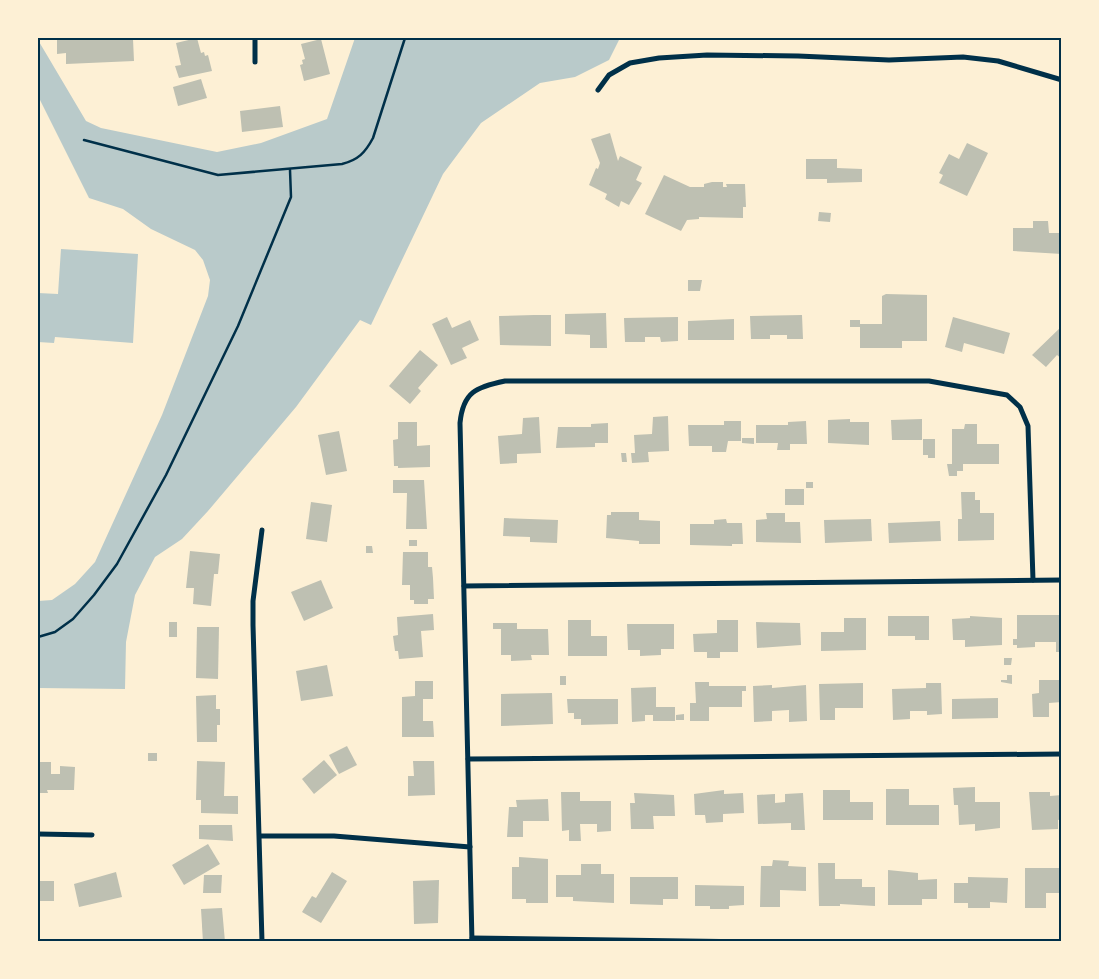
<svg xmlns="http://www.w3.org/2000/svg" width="1099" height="979" viewBox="0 0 1099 979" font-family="Arial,sans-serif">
<rect width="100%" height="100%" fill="#fdf0d5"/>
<g fill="#b9caca">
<polygon points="355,38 620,38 609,60 575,77 540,83 481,123 443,174 371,325 360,320 296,407 208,511 182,539 155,557 135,595 126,642 125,689 38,688 38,601 52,600 75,584 95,562 162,415 208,296 210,280 203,260 195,250 151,229 123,209 89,198 38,96 38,40 86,121 101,128 217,152 261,143 327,119"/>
<polygon points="61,249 138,254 133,343 55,337 54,343 38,342 38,293 58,294"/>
</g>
<g fill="#bec0b2">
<polygon points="57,38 129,38 129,40 133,39 134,61 66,64 66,53 57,54"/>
<polygon points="197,38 201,53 204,52 205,56 208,55 212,71 179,78 175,66 181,65 176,43"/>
<polygon points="321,39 330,74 304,81 300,65 303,64 302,60 305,59 301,44"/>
<polygon points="201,79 207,98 178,106 173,87"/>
<polygon points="280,106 283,127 242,132 240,111"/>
<polygon points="610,133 618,161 620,156 642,167 636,180 642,183 629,205 621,201 619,207 605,199 607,194 589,185 596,168 598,169 600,163 591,139"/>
<polygon points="967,143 988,153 967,196 939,183 943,175 939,173 949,154 959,159"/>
<polygon points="806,159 837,159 837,168 862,169 862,182 827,183 827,179 806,179"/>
<polygon points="664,175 690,187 704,187 704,184 712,182 723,182 723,187 727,187 726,184 745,184 746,207 743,207 743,218 699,217 699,219 687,220 681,231 645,214"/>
<polygon points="819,212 831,213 830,222 818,221"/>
<polygon points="1033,221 1048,221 1049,233 1062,233 1062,254 1013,251 1013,228 1033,228"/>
<polygon points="688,280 702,280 700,291 688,291"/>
<polygon points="886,294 927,295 927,341 902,341 902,348 860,348 860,327 850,327 850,320 860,320 860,324 882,324 882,296"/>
<polygon points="606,313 607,348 590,348 590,335 565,334 565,314"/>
<polygon points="534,315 551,315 551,346 500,345 499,316"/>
<polygon points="802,315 803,339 787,339 787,335 770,335 770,339 751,339 750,316"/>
<polygon points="447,317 452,328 470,320 479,340 462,348 467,358 451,365 432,324"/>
<polygon points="678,317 678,341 661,342 660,337 645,337 645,342 625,342 624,318"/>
<polygon points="953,317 1010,333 1004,354 964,343 962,352 945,347"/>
<polygon points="734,319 734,340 688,340 688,321"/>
<polygon points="1062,326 1062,359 1057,355 1046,367 1032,355"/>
<polygon points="420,350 438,365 418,388 421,391 410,404 389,386"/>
<polygon points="668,416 669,451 648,452 649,462 632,463 631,453 635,453 634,435 652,434 653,417"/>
<polygon points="539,417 541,453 517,454 517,463 500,464 498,436 522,434 523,418"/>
<polygon points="850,419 850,422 869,422 869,445 828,443 828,420"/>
<polygon points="922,419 922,440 892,440 891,420"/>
<polygon points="724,421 741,421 741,441 728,441 726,452 712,452 712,446 689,446 688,425 724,425"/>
<polygon points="806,421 807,444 790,444 790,450 777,450 778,443 756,443 756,425 788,425 788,422"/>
<polygon points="398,422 417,422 417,446 430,445 430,467 398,468 398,466 394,466 393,440 398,439"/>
<polygon points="608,423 608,443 595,443 595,447 556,448 558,427 591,427 591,424"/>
<polygon points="965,424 977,424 977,444 999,444 999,464 963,464 963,471 957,471 957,476 949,476 947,464 952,464 952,429 964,429"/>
<polygon points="339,431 347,471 326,475 318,435"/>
<polygon points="742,438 754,438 754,444 742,443"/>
<polygon points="923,439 935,439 935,458 928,458 928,455 923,455"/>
<polygon points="621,453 626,453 627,462 622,462"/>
<polygon points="393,480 424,480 427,529 406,529 407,493 393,493"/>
<rect x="806" y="482" width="7" height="6"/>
<rect x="785" y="489" width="19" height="16"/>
<polygon points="961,492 975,492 975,500 980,500 980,513 994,513 994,540 958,541 958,519 962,519"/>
<polygon points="311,502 332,505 327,542 306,539"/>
<polygon points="611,512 639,512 639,520 660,521 660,544 639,544 639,541 606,538 607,515 611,515"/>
<polygon points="766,513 785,513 785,522 800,522 801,543 756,542 756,520 767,519"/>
<polygon points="504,518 558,520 557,543 530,542 530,537 503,536"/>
<polygon points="726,519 727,523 742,523 743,544 732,544 732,546 690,545 690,524 714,524 714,520"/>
<polygon points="871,519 872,541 825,543 824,520"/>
<polygon points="940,521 941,541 889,543 888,523"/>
<rect x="409" y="540" width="8" height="6"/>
<polygon points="366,546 372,546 373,553 366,553"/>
<polygon points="190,551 220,554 218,574 214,574 211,606 193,604 194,588 186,588"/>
<polygon points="403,552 428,552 428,567 432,567 433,578 434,599 428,599 428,604 414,604 414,600 410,600 410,585 402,585"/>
<polygon points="321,580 333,608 304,621 291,592"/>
<polygon points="433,614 434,630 421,631 423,657 399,659 398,651 395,651 393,636 398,635 397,617"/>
<polygon points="1017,615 1062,615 1062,652 1056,652 1056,642 1035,642 1035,647 1017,648 1017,645 1013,645 1013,639 1017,639"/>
<polygon points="888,616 929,616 929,640 915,640 915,636 888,636"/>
<polygon points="970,616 1002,618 1002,645 965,647 965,640 953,640 952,619 970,618"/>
<polygon points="844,618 866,618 866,650 821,651 821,632 844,632"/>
<polygon points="568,620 591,620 591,636 607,636 607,656 568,656"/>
<polygon points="717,620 738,620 738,652 720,652 720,658 707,658 707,652 694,652 693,634 717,633"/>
<rect x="169" y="622" width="8" height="15"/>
<polygon points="756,622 800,623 801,645 757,648"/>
<polygon points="493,623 517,623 517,629 548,629 549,655 531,655 532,660 511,661 511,655 501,655 501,629 493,629"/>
<polygon points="627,624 674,624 674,649 661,649 661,655 640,656 640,650 628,650"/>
<polygon points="197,627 219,627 218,679 196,678"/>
<polygon points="1004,658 1012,658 1011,665 1004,665"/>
<polygon points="327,665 333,696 301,701 296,671"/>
<polygon points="1007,675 1012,675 1012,684 1001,682 1001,680 1007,680"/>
<rect x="560" y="676" width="6" height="9"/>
<polygon points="1039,680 1062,680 1062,702 1049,703 1049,717 1033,717 1032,694 1039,693"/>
<polygon points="415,681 433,681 433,699 423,699 423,721 433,721 434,737 402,737 402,697 415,696"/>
<polygon points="695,682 709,682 709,686 746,686 746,691 742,691 742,707 709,707 709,721 690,721 690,703 696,703"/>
<polygon points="863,683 863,708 835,708 835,720 820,720 819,684"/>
<polygon points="926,683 941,683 942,714 927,715 927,711 910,711 910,719 893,720 892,689 926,688"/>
<polygon points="772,685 772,688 806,685 807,721 789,722 789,710 772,711 772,721 754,722 753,686"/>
<polygon points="656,687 656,707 675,707 675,721 653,721 653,715 645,715 645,721 632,722 631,688"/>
<polygon points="552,693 553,724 501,726 501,694"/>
<polygon points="216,695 216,709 220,709 220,725 217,725 217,742 197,742 196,696"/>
<polygon points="998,698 998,718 952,719 952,699"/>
<polygon points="567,699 618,699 618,724 581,725 581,719 574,719 574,713 568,713"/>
<polygon points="684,714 684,720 676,720 676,715"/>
<polygon points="347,746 357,765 339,774 329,755"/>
<rect x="148" y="753" width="9" height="8"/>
<polygon points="324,760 337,775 314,794 302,779"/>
<polygon points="197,761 225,762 224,796 238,796 238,814 201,813 201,800 196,800"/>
<polygon points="413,761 434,761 435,795 408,796 408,776 414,776"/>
<polygon points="38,762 51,762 51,774 60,774 60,766 75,767 74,790 47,790 48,793 38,793"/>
<polygon points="975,787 975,802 1000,802 1000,828 975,831 975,824 959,825 958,805 954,805 953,788"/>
<polygon points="886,789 909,789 909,805 939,805 939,825 886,825"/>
<polygon points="724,790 724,794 743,793 744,813 723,814 723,822 706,823 705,815 695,815 694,794"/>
<polygon points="823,790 850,790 850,802 873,802 873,820 823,820"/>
<polygon points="561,792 580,792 580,801 611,801 611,831 597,832 597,824 580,824 581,841 569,841 569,830 562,831"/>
<polygon points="1029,792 1050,792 1050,796 1062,795 1062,819 1058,820 1058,829 1032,830"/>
<polygon points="634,793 674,795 675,816 653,816 654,829 631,829 630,803 635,803"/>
<polygon points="803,793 805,830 791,830 791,823 758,824 757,795 775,794 775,803 785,802 785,794"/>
<polygon points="548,799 549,821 523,821 523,837 507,837 509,807 517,807 516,800"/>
<polygon points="199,825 232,825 233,841 199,839"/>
<polygon points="208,844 220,864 184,885 172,865"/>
<polygon points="519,857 548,859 548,903 526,903 526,899 512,899 512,867 519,867"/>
<polygon points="773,860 789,861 788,866 806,867 806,891 780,890 780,907 760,907 761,866 772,866"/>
<polygon points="818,863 835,863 835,879 862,879 862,887 875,887 875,906 840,904 840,906 819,906"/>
<polygon points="581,864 601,864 601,874 614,874 614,903 573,901 573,897 556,897 556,875 581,875"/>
<polygon points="1025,868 1061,868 1062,893 1046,893 1046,908 1025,908"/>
<polygon points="888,870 918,873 918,880 937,879 937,899 922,899 922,905 888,905"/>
<polygon points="116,872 122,897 79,907 74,884"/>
<polygon points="332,872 347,881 321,923 302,912 312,896 316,898"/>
<polygon points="204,875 222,875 221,893 203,893"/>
<polygon points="630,877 678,877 678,899 663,899 663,905 630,904"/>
<polygon points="968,877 1008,878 1007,903 990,902 990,908 968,908 968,903 954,903 954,883 968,883"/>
<polygon points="439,880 438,923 414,924 413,881"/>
<rect x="38" y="881" width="16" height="20"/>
<polygon points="695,885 744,886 744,905 729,906 729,909 710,909 710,906 695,906"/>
<polygon points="222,908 225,942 203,942 201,909"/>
</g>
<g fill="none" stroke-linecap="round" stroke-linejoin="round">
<g stroke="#003049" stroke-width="2.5">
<path d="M84 140 218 175 342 164C358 160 365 153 373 138L405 38"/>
<polyline points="38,637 55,632 73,619 94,595 117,564 166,475 238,326 291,197 290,170"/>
</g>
<g stroke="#003049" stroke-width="5">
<polyline points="255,62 255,38"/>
<polyline points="598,90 609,75 630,63 659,58 707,55 798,56 889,60 963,57 998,61 1062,80"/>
<polyline points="262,530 253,601 253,625 262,942"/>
<polyline points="464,586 1062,580"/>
<polyline points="468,759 1062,754"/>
<polyline points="38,834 92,835"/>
<polyline points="260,836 334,836 470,847"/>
<polyline points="472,938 756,942"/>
<path d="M472 942 460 423C463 392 476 387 505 381H929L1007 395 1020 407 1028 426 1033 580"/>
</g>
</g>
<rect width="1099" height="979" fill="none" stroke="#fdf0d5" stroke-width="78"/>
<rect x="39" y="39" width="1021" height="901" fill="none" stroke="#003049" stroke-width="2"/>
</svg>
